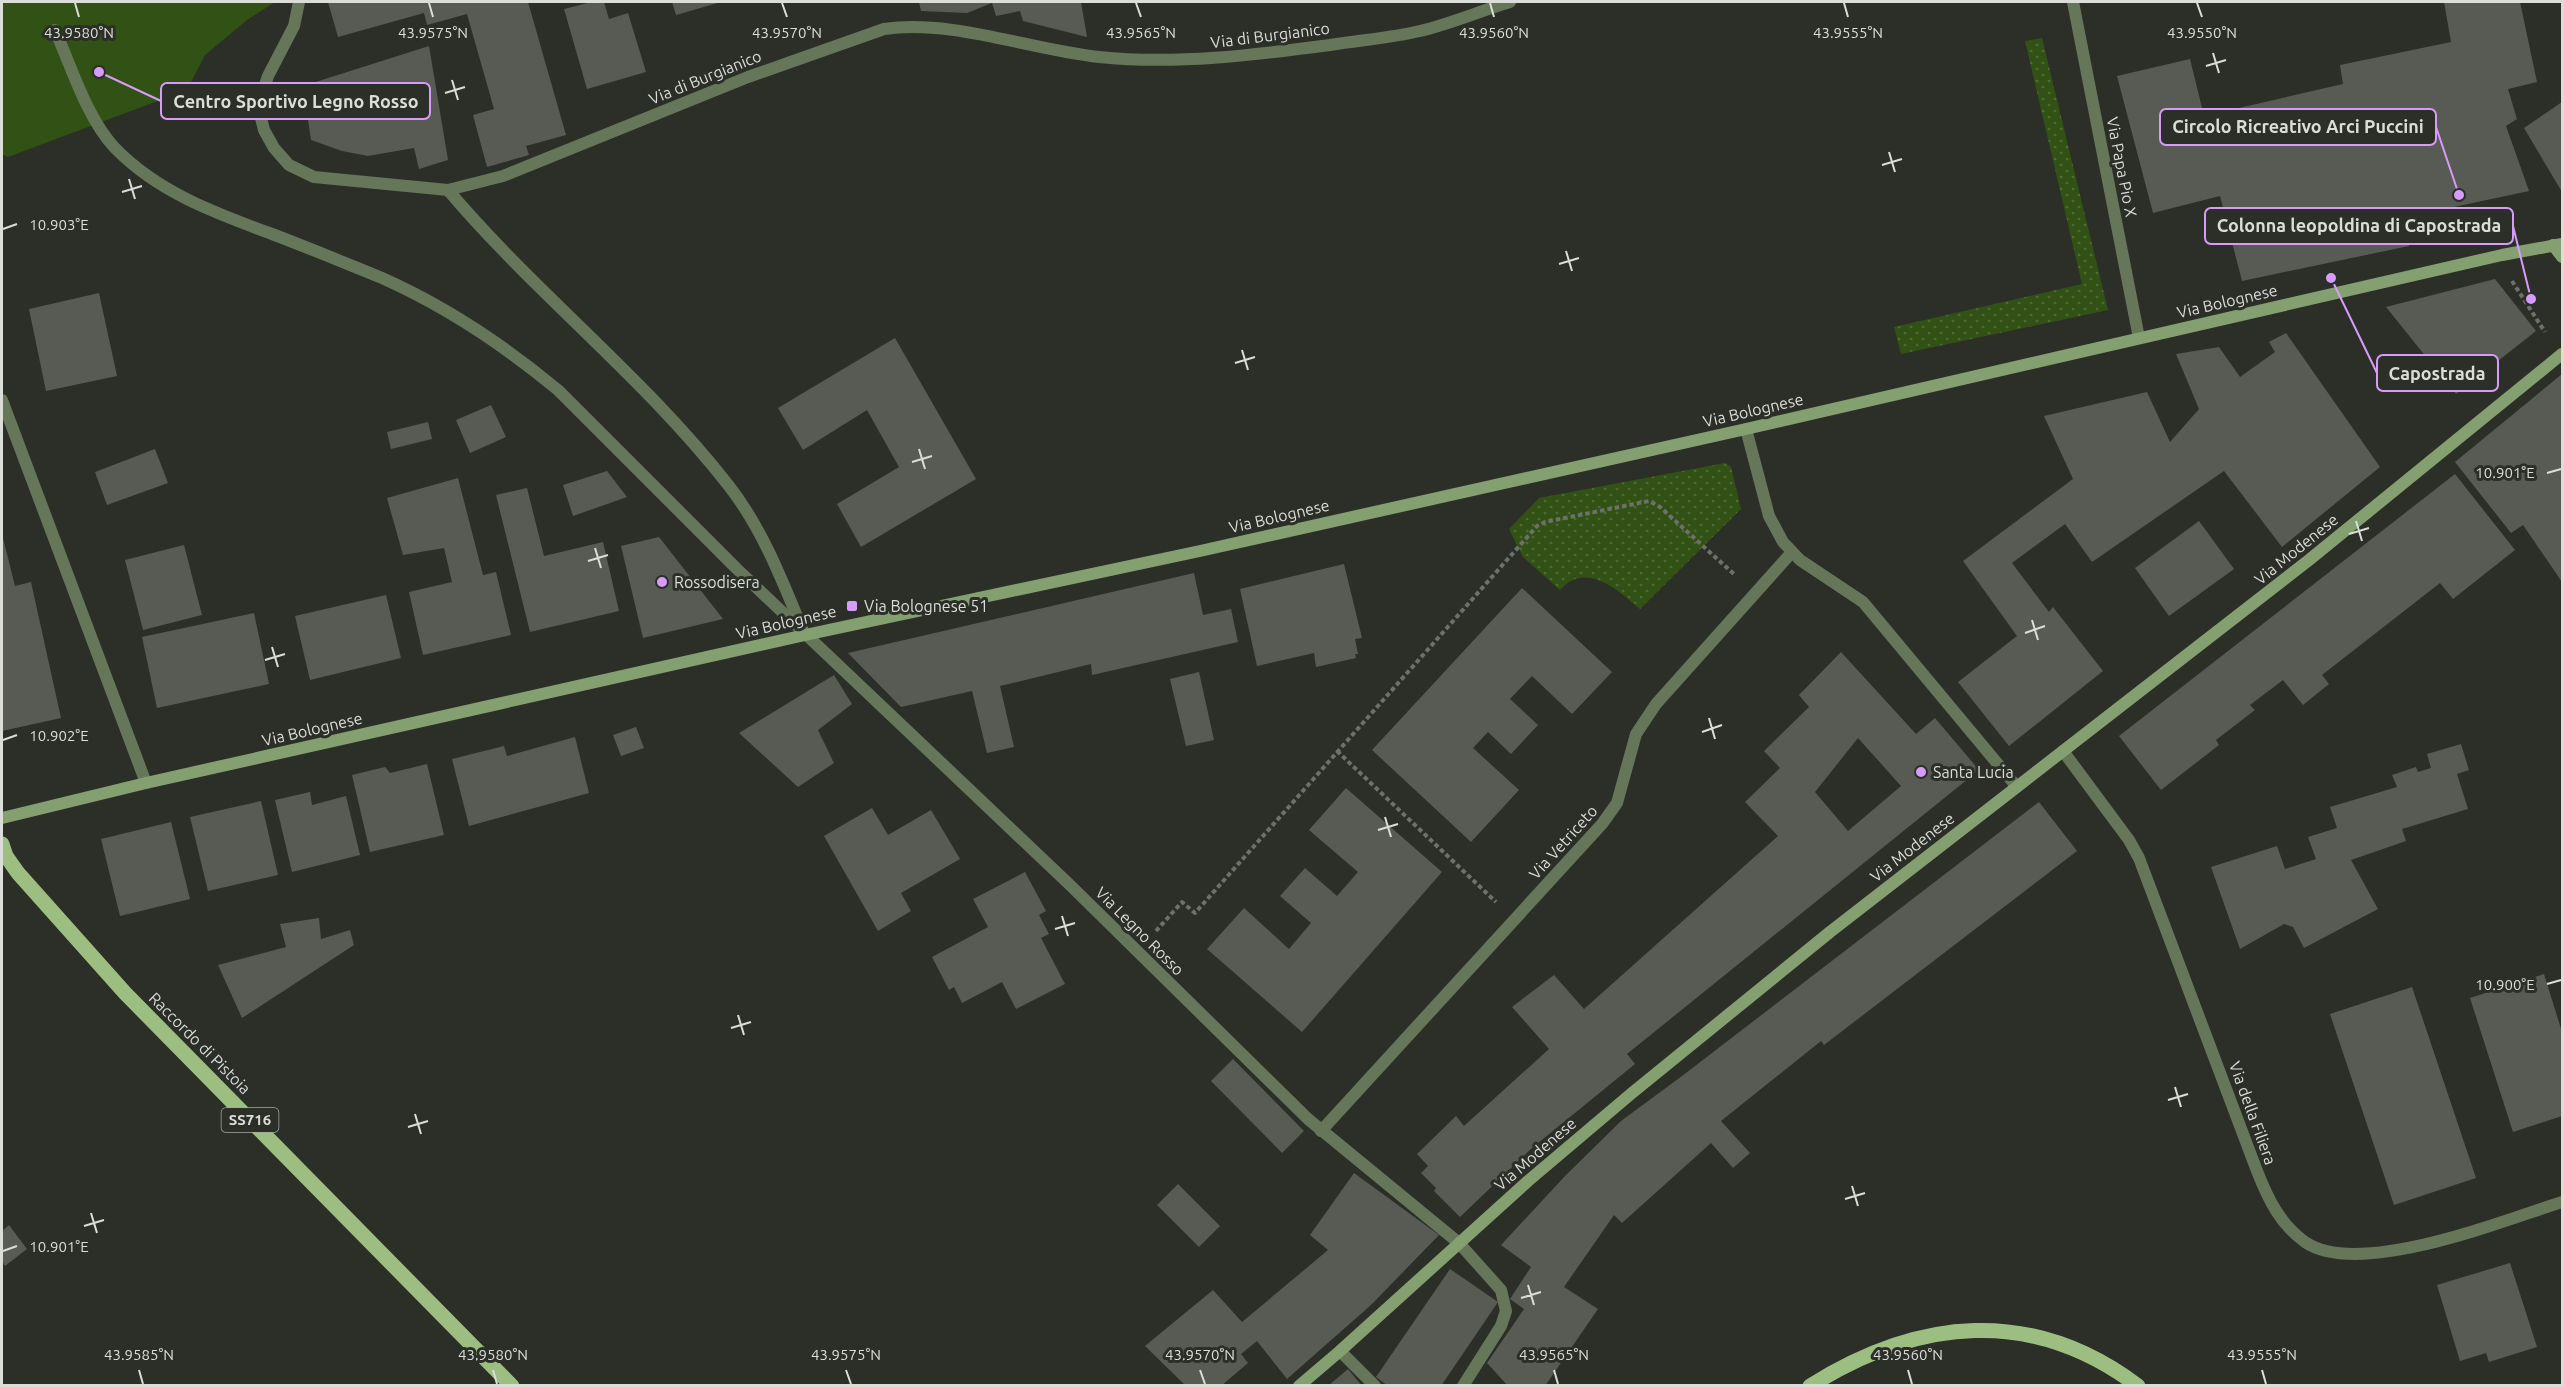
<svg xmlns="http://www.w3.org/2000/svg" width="2564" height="1387" viewBox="0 0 2564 1387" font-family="Ubuntu,sans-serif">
<defs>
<pattern id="grass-dots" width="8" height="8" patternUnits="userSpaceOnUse" patternTransform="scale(1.5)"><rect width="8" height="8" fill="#325114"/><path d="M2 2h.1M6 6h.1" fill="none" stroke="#4f6a36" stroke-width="1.8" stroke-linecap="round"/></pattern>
</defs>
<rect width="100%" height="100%" fill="#2b2f28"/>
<g fill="url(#grass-dots)">
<polygon points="2042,38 2108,310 1901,354 1894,327 2082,284 2025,41"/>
<path d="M1725 463 1731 467 1741 509 1640 609C1619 591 1586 560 1560 590L1523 557 1509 529 1539 498Z"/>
</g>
<polygon fill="#325114" points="2,2 275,2 247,20 205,55 187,90 8,157 2,154"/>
<g fill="#575b54" fill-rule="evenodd">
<polygon points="328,2 528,2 566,135 526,146 529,155 487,167 473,115 494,109 467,14 427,25 424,13 338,37"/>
<polygon points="592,2 604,2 609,19 628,13 646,72 587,89 564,9"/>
<polygon points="672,2 721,2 676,15"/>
<polygon points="919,2 1081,2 1087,37 1023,21 1020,11 996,16 992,3 967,13 921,11"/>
<polygon points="2444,2 2520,2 2537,82 2508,89 2517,119 2506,126 2529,191 2402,218 2409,246 2242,281 2220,196 2153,213 2117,76 2190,59 2204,116 2343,84 2340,65 2451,42"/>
<polygon points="429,46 448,160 419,169 414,148 368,156 342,151 311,140 303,86"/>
<polygon points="2562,102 2562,192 2524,128"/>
<polygon points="2495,279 2536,331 2456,394 2386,307"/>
<polygon points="99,293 117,376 46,391 29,309"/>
<polygon points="2286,333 2380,467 2282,547 2224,471 2092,562 2065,524 2012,563 2049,612 2053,607 2103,671 2009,746 1958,682 2017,636 1963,561 2073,479 2044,416 2147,392 2170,442 2199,409 2176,354 2219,347 2240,377 2275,352 2269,342"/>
<polygon points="895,338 976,479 861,547 837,504 899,467 867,410 803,450 778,408"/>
<polygon points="2562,374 2562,582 2523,525 2511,533 2455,462"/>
<polygon points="491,405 506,437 470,453 456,420"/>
<polygon points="428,422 432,439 391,449 387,432"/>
<polygon points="155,449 168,483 107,505 95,472"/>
<polygon points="607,471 627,497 573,516 563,485"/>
<polygon points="2455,474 2515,550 2453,599 2440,583 2322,675 2329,684 2303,705 2283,680 2250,705 2255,710 2216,740 2219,745 2161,790 2119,736"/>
<polygon points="458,478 483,575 496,572 511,635 423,655 409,592 452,582 444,548 403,555 387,498"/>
<polygon points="527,488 544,556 603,542 619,611 530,632 496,495"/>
<polygon points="2199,521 2234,569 2169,616 2135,568"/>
<polygon points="2,534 15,586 31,582 61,718 2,731"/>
<polygon points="659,537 723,619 643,638 621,546"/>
<polygon points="184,545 202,615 143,630 125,560"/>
<polygon points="1344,564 1362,638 1355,639 1358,654 1355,654 1356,658 1316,667 1314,653 1257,666 1240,589"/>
<polygon points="1194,573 1203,615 1231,609 1238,642 1092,675 1091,664 1000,686 1014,747 987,753 972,691 901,707 848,653"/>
<polygon points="1522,588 1612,672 1572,714 1532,676 1510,699 1538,725 1511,754 1488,732 1473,748 1519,790 1471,842 1372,750"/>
<polygon points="386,595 401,658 310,680 295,616"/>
<polygon points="254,613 269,684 157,708 142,637"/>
<path d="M1841 652 1916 734 1935 718 1979 770 1627 1054 1635 1064 1532 1148 1460 1217 1434 1191 1436 1188 1421 1173 1428 1166 1417 1154 1456 1116 1464 1126 1549 1049 1512 1007 1554 975 1584 1009 1778 836 1745 802 1780 768 1764 751 1809 707 1799 695ZM1858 738 1901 786 1848 831 1815 792Z"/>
<polygon points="1199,672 1214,740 1186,746 1170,679"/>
<polygon points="834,675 852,704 818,730 834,763 798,787 739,733"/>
<polygon points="636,727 644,748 621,756 613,735"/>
<polygon points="575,737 589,793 469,826 452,759 504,746 507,756"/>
<polygon points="2461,744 2469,770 2457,774 2468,809 2402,829 2406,841 2351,860 2378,909 2304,948 2293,927 2284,924 2240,949 2211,867 2277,846 2285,869 2316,859 2308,837 2337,828 2330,807 2397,787 2392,775 2416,767 2418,772 2431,768 2427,754"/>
<polygon points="427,764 444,835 370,852 352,775 385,767 390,773"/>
<polygon points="1346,788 1442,872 1302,1032 1207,949 1244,908 1289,949 1311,923 1280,896 1305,868 1337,896 1358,872 1309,830"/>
<polygon points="310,792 312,805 346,796 360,855 292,872 275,800"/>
<polygon points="261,801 278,875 208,891 190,817"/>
<polygon points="2039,802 2077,851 1824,1045 1821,1041 1721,1121 1750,1153 1733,1168 1711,1143 1622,1223 1614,1215 1564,1287 1598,1309 1545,1386 1508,1386 1487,1363 1524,1309 1510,1299 1531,1267 1501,1245 1565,1176 1621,1121 1682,1076"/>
<polygon points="872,808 888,835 931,810 960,859 901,893 911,911 878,931 824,836"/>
<polygon points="171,822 190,899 120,916 101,839"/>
<polygon points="1025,872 1046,911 1039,915 1049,934 1041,938 1065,984 1016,1009 1002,982 962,1003 954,987 949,990 932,957 988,927 973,899"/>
<polygon points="319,918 321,939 350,930 354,945 242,1018 218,965 286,947 280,924"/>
<polygon points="2544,974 2562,1032 2562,1116 2513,1132 2470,998"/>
<polygon points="2412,987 2476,1178 2394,1205 2330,1014"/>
<polygon points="1233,1059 1304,1131 1282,1153 1211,1081"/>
<polygon points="1354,1173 1439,1235 1371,1305 1287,1379 1257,1341 1241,1354 1248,1363 1221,1386 1186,1386 1145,1346 1213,1290 1242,1322 1328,1250 1310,1235"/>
<polygon points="1178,1184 1220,1226 1199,1247 1157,1205"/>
<polygon points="9,1225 27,1249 5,1266 2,1261 2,1231"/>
<polygon points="2510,1263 2537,1347 2489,1362 2486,1353 2460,1361 2437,1285"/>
<polygon points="1450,1269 1498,1302 1441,1386 1388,1386 1376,1377"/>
<polygon points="1348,1369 1362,1386 1328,1386"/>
</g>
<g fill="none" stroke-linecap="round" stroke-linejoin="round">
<g stroke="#6d706b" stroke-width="4" stroke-dasharray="4.5 3" stroke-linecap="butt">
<polyline points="2512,281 2545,332"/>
<polyline points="1337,751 1496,902"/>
<polyline points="1156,931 1182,902 1195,913 1537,526 1545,522 1649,501 1660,507 1735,575"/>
</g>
<g stroke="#657659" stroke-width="12">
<path d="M299 2 294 26 268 76 261 97 260 114 264 130 274 148 289 165 314 177 448 190 503 176 748 77 884 29C952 19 1031 50 1099 57 1176 65 1254 55 1330 45 1360 40 1391 38 1420 31 1450 24 1480 11 1510 2"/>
<polyline points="2073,2 2139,338"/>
<path d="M55 30C71 66 87 118 114 147 157 192 215 213 272 234 309 248 345 263 382 278 445 306 505 346 558 390L737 569 1070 885 1308 1119 1459 1243 1501 1290 1506 1311 1501 1326 1463 1386"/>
<path d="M448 190C536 294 645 378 729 486 762 528 783 582 803 631"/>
<polyline points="2,400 146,783"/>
<polyline points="1746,429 1769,516 1783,542 1800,560 1863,602 2017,787"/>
<path d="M2063 751 2129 840 2139 858 2257 1171C2268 1199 2280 1224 2305 1242 2359 1279 2504 1220 2562 1202"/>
<polyline points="1321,1131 1602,824 1617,803 1636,734 1656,704 1792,552"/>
<polyline points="1340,1351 1375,1386"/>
</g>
<g stroke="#84a070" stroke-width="12">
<polyline points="2553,245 2562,257"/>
<polyline points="2,818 146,783 805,635 1200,551 1746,429 2502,255 2562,244"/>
<polyline points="1299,1386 1340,1351 1528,1181 1632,1093 1830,932 2309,560 2562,354"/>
</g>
<g stroke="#9cbf81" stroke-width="15">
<polyline points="2,844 6,856 18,873 125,993 512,1386"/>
<path d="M1810 1386C1918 1318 2032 1306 2138 1386"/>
</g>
</g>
<path fill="none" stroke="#dbddd9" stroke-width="2" d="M75 3 79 17M429 3 433 17M782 3 787 17M1136 3 1141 17M1490 3 1494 17M1844 3 1848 17M2197 3 2202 17M2213 53 2219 73M2206 66 2226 60M452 80 458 100M445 93 465 87M1889 152 1895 172M1882 165 1902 159M129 179 135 199M122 192 142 186M3 229 17 224M1566 251 1572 271M1559 264 1579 258M1242 350 1248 370M1235 363 1255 357M919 449 925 469M912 462 932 456M2547 473 2561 469M2356 521 2362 541M2349 534 2369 528M595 548 601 568M588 561 608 555M2032 620 2038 640M2025 633 2045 626M272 647 278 667M265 660 285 654M1709 718 1715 739M1702 732 1722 725M3 740 17 735M1385 817 1391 837M1378 830 1398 824M1062 916 1068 936M1055 929 1075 923M2547 984 2561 980M738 1015 744 1035M731 1028 751 1022M2175 1087 2181 1107M2168 1100 2188 1094M415 1114 421 1134M408 1127 428 1121M1852 1186 1858 1206M1845 1199 1865 1193M91 1213 97 1233M84 1226 104 1220M3 1251 17 1246M1528 1285 1534 1305M1521 1298 1541 1292M139 1370 143 1384M493 1370 497 1384M846 1370 851 1384M1200 1370 1205 1384M1554 1370 1558 1384M1908 1370 1912 1384M2262 1370 2266 1384"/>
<g fill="#d79bf9" stroke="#2b2f28" stroke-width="2">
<circle cx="662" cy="582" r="6"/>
<rect x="846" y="600" width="12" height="12" rx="3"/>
<circle cx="1921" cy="772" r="6"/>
</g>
<g text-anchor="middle" stroke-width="6" stroke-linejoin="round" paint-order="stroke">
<rect fill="#2b2f28" stroke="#a6a9a4" stroke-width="1.5" x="221.5" y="1108" width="57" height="24" rx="4.5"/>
<g font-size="15" font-weight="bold" fill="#dbddd9">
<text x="250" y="1125">SS716</text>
</g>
<g font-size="16" fill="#dbddd9" stroke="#2b2f28">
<text transform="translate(1270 35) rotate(-7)" y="6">Via di Burgianico</text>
<text transform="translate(705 77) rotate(-22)" y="6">Via di Burgianico</text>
<text transform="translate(2122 167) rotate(79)" y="6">Via Papa Pio X</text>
<text transform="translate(2227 301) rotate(-13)" y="6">Via Bolognese</text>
<text transform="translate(1753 410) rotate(-13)" y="6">Via Bolognese</text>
<text transform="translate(1279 516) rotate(-13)" y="6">Via Bolognese</text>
<text transform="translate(2296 549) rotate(-39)" y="6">Via Modenese</text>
<text transform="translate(786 622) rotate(-13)" y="6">Via Bolognese</text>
<text transform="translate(312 729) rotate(-13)" y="6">Via Bolognese</text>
<text transform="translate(1563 842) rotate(-48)" y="6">Via Vetriceto</text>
<text transform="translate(1912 847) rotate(-38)" y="6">Via Modenese</text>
<text transform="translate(1140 931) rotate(45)" y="6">Via Legno Rosso</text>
<text transform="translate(200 1043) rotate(45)" y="6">Raccordo di Pistoia</text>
<text transform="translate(2253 1113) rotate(70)" y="6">Via della Filiera</text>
<text transform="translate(1535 1154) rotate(-41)" y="6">Via Modenese</text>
</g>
<g font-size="16" fill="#dbddd9" stroke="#2b2f28" text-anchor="start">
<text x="674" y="588">Rossodisera</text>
<text x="864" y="612">Via Bolognese 51</text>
<text x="1933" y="778">Santa Lucia</text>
</g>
</g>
<g font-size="15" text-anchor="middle" fill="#dbddd9" stroke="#2b2f28" stroke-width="6" stroke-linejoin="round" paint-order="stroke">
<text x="79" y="38">43.9580°N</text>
<text x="433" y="38">43.9575°N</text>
<text x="787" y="38">43.9570°N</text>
<text x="1141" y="38">43.9565°N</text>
<text x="1494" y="38">43.9560°N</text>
<text x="1848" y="38">43.9555°N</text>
<text x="2202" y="38">43.9550°N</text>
<text x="59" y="230">10.903°E</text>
<text x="2505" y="478">10.901°E</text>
<text x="59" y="741">10.902°E</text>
<text x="2505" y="990">10.900°E</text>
<text x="59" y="1252">10.901°E</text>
<text x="139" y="1360">43.9585°N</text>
<text x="493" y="1360">43.9580°N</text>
<text x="846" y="1360">43.9575°N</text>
<text x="1200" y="1360">43.9570°N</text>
<text x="1554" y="1360">43.9565°N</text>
<text x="1908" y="1360">43.9560°N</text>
<text x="2262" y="1360">43.9555°N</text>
</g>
<path fill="none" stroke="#d79bf9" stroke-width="2" d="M99 72L161 101M2459 195L2436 127M2531 299L2513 226M2331 278L2377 373"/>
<g fill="#d79bf9" stroke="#2b2f28" stroke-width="2">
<circle cx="99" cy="72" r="6"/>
<circle cx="2459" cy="195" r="6"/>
<circle cx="2531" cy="299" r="6"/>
<circle cx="2331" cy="278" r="6"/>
</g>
<g fill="#2b2f28" stroke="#d79bf9" stroke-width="2">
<rect x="161" y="83" width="269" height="36" rx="6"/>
<rect x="2160" y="109" width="276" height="36" rx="6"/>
<rect x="2205" y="208" width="308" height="36" rx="6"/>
<rect x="2377" y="355" width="121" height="36" rx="6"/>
</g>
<g font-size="18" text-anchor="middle" font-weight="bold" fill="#dbddd9">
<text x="296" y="108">Centro Sportivo Legno Rosso</text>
<text x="2298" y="133">Circolo Ricreativo Arci Puccini</text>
<text x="2359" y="232">Colonna leopoldina di Capostrada</text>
<text x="2437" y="380">Capostrada</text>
</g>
<rect width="2564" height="1387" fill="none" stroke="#dbddd9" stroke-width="6"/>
</svg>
